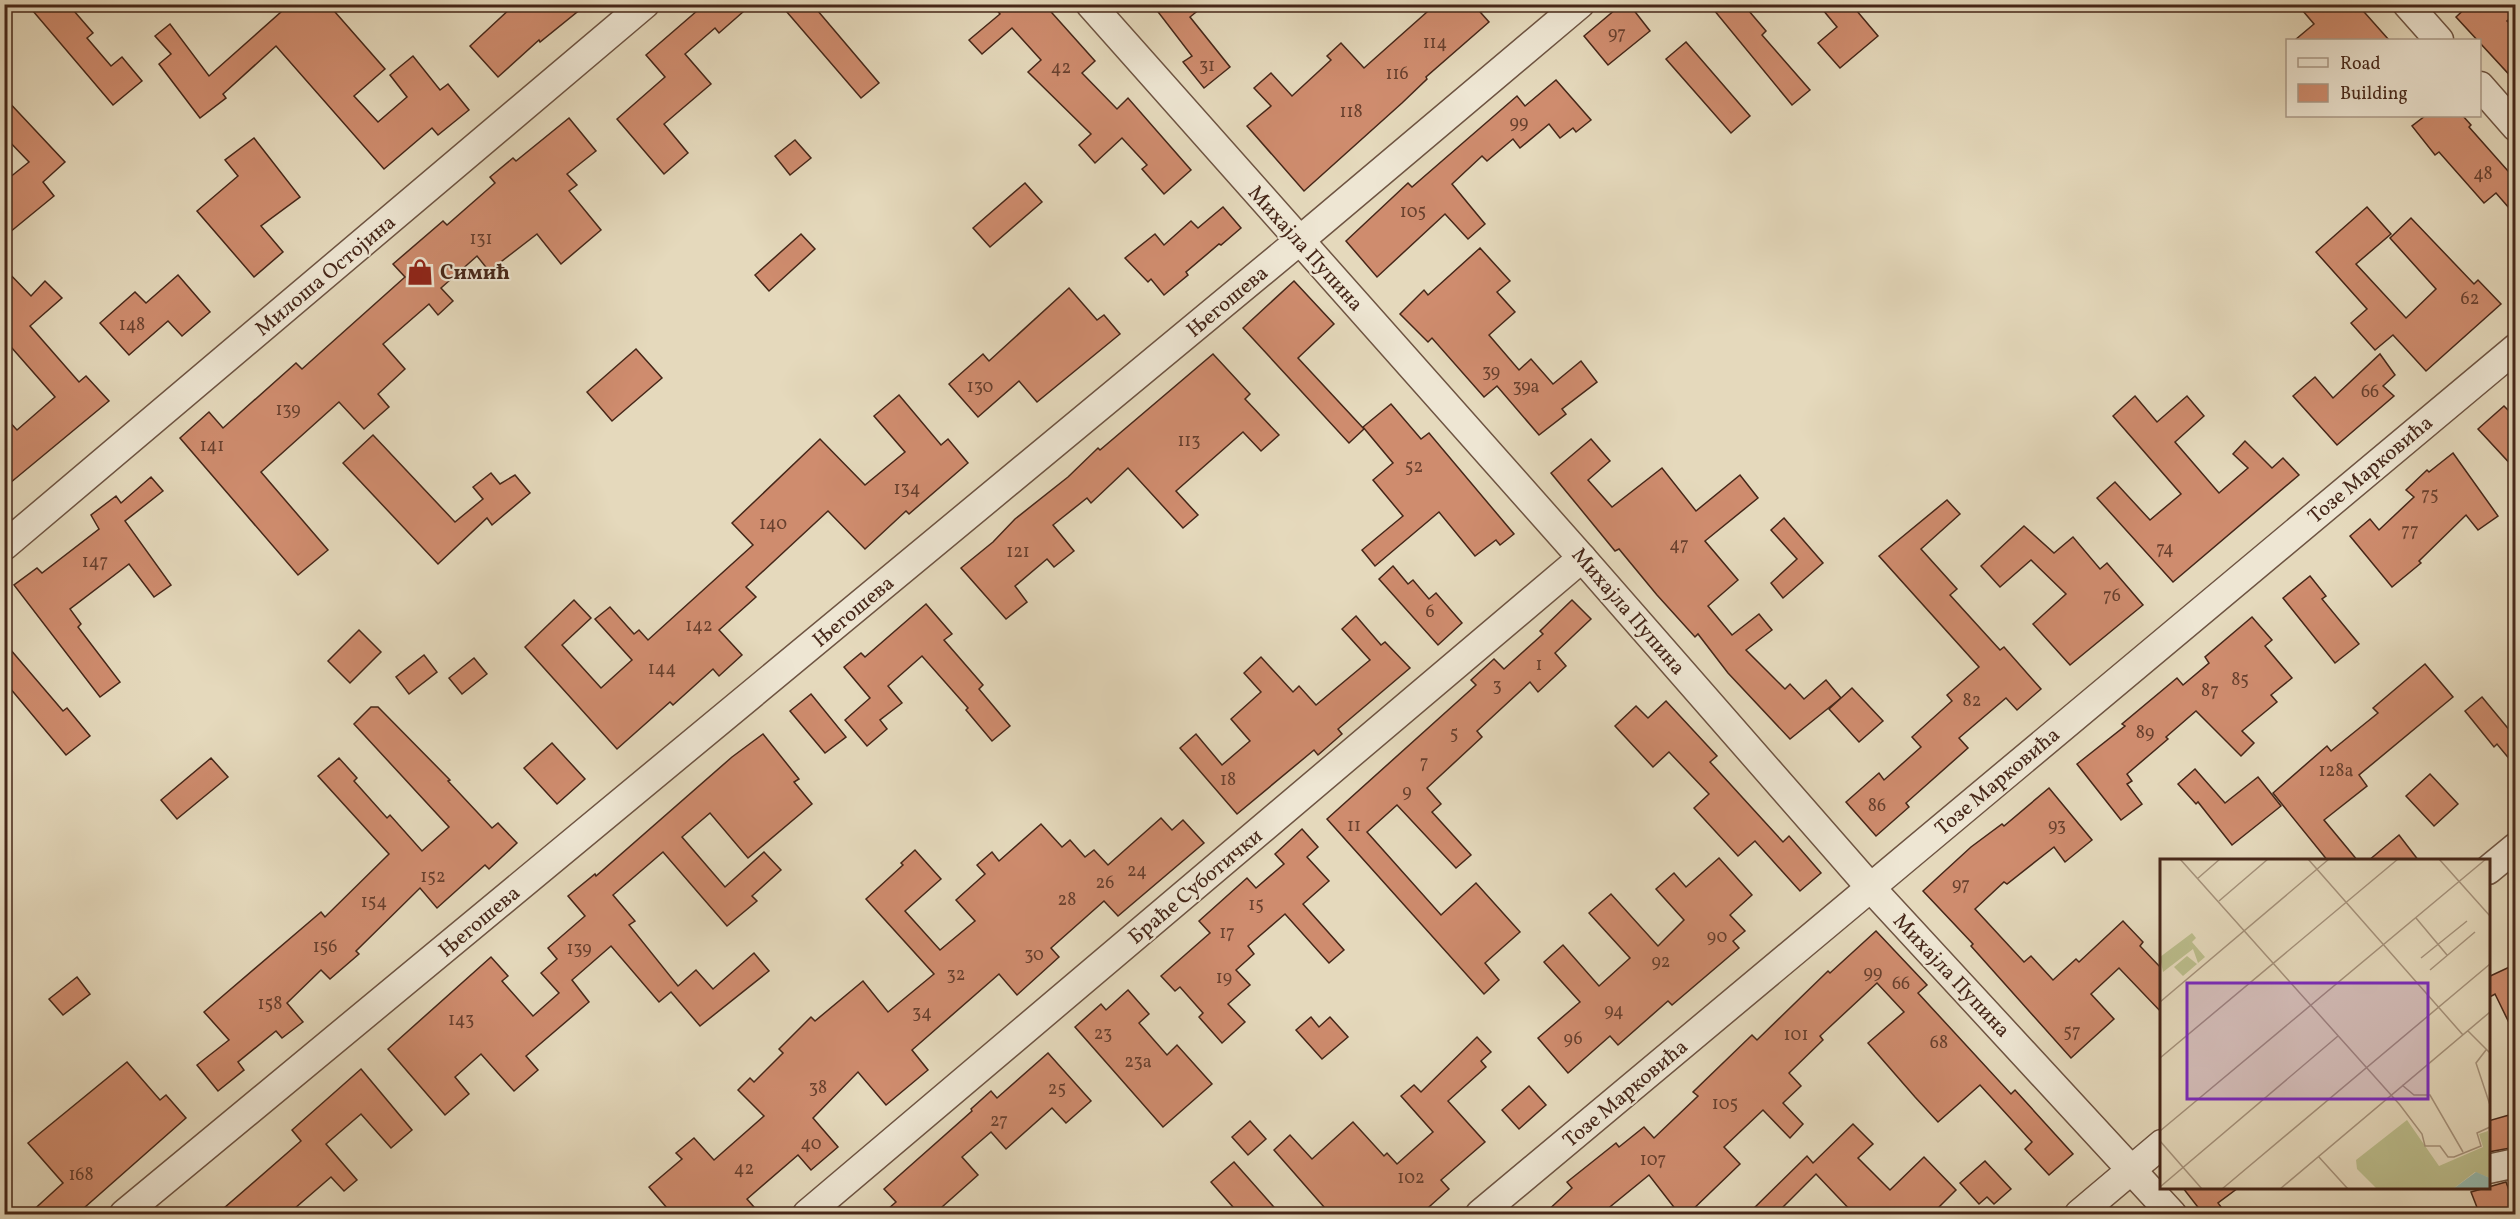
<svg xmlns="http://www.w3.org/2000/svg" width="2520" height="1219" viewBox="0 0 2520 1219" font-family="Vollkorn,serif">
<rect width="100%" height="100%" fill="#e5d9bc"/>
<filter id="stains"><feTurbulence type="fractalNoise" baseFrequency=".00333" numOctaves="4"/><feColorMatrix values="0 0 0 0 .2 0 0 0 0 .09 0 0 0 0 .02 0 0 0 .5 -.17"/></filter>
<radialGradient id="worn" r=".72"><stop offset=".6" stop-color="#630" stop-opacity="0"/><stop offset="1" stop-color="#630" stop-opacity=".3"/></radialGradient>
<g fill="#cf8c6e" stroke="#462719" stroke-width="1.5">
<polygon points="27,4 68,4 93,33 87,38 111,66 122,57 142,81 113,105"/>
<polygon points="290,4 328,4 385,69 354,96 378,122 407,97 390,75 413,56 440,90 448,84 469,110 438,135 432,128 384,169 276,46 223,94 226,98 200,118 159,64 171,54 155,36 170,24 209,76"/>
<polygon points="515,4 587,4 540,42 539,40 498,77 470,46"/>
<polygon points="705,4 752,4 719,33 715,28 685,54 711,84 664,124 688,153 664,174 617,119 665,77 646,55"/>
<polygon points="780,4 812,4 879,83 861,98"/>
<polygon points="992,4 1044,4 1095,61 1082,73 1117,109 1128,98 1191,170 1164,194 1142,169 1147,165 1122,138 1095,163 1079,145 1091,134 1028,72 1041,60 1012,28 982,54 969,40 1000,14"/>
<polygon points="1152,4 1206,4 1190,17 1230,67 1204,88 1183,62 1192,56"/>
<polygon points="1436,4 1473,4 1489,22 1426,77 1427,79 1402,103 1304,191 1247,126 1271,106 1254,88 1271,73 1292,96 1331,60 1327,56 1341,43 1364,68"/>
<polygon points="1622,4 1629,4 1650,31 1608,65 1584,36"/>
<polygon points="1709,4 1743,4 1766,31 1762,35 1810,90 1792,105"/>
<polygon points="1818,4 1851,4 1878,36 1840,68 1818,43 1837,27"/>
<polygon points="2297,4 2357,4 2389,40 2295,40 2314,24"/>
<polygon points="2470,4 2516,4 2516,13 2507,21 2516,29 2516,82 2456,17"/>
<polygon points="1686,42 1750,116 1731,133 1666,59"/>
<polygon points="1556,80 1591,120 1576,132 1573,128 1560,138 1549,124 1520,148 1513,139 1487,161 1482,156 1452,184 1485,224 1468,239 1445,214 1377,277 1346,241 1408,183 1412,187 1517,96 1525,106"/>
<polygon points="4,97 65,162 43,182 54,196 4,237 4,182 29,162 4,136"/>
<polygon points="2425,116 2463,116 2471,125 2469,127 2516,180 2516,216 2496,193 2484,203 2439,152 2435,155 2412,126"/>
<polygon points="569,118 596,151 567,174 577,185 569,191 601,230 561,264 537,234 489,271 477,256 441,288 453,301 438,315 429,304 383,344 405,369 378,394 389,407 364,429 339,402 261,472 328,550 298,575 180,438 209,412 223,428 296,363 302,369 405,277 393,264 443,221 447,225 495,183 490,177 513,158 516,161"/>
<polygon points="254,138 300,197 261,226 283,252 254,277 197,211 238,176 225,160"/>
<polygon points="795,140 811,158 790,175 775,156"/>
<polygon points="1025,183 1042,202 990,247 973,228"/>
<polygon points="1223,207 1241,228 1221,245 1219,244 1186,272 1188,275 1164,295 1151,279 1148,282 1125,258 1155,234 1164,245 1191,221 1198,228"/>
<polygon points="2367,207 2391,234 2356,264 2406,318 2436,289 2390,238 2411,218 2474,284 2478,280 2501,304 2426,371 2393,335 2375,350 2351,323 2367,309 2316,252"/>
<polygon points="801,234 815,249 769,291 755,275"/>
<polygon points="1480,248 1510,281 1497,292 1515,312 1489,335 1519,370 1531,359 1553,384 1581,361 1597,382 1562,409 1566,414 1539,435 1497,386 1484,397 1432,338 1428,342 1400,314 1424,290 1428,295"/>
<polygon points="4,268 31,296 45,281 62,298 30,326 79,382 86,376 109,401 4,488 4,416 17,430 55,397 4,339"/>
<polygon points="178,275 210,312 182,336 168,321 129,355 100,323 135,292 146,303"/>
<polygon points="1294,281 1334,324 1298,358 1364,429 1349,443 1243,328"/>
<polygon points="1069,288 1097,320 1104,315 1120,334 1037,402 1019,381 978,417 949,384 983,354 989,361"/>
<polygon points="636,349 662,378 612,421 587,392"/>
<polygon points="1213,354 1250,394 1245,399 1279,435 1261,451 1243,432 1176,491 1198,515 1183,528 1128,468 1091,503 1087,498 1053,525 1074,551 1054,567 1047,559 1015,586 1027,602 1006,619 961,568 993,542 1015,519 1068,477 1098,448 1100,450"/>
<polygon points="2380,354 2395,375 2383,386 2394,396 2337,445 2293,396 2315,377 2333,398"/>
<polygon points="899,395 941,445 948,439 968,463 909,514 906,511 865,549 828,511 746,587 756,597 719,630 742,655 719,676 713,669 673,705 670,702 617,749 525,647 574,600 591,618 562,645 601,688 632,660 595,619 610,607 634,634 639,630 648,640 753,545 732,523 820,439 865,485 905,452 874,416"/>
<polygon points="2135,396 2157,422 2187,396 2204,416 2175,442 2219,493 2248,468 2233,454 2245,441 2272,468 2283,458 2299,475 2173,582 2097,498 2115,482 2150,520 2181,494 2113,416"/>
<polygon points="1391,404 1421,439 1429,433 1514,534 1500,545 1496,540 1475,556 1439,512 1375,566 1362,550 1403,516 1373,480 1393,463 1363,427"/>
<polygon points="2504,406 2516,418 2516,470 2478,429"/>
<polygon points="373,435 455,522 483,499 473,487 491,473 500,484 515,475 530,493 492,525 487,518 438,564 343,463"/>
<polygon points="1591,439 1610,461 1588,480 1612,507 1662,468 1696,511 1740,475 1758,498 1705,541 1738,580 1708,606 1732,635 1759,614 1772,630 1746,650 1785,689 1790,684 1804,699 1826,680 1841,698 1790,739 1728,673 1698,634 1695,637 1657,595 1619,549 1615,551 1551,473"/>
<polygon points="2453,453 2498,516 2478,530 2466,515 2419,561 2421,563 2392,587 2350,536 2370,519 2379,530 2414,497 2406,490 2427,470 2429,472"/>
<polygon points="151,477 163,491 125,521 171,585 154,597 129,564 70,609 81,624 78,627 120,682 100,697 14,585 37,568 42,573 99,529 91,515 116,496 121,503"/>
<polygon points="1947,500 1960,514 1921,549 1957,589 1950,595 2000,650 2004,647 2041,689 2017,710 2006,698 1959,738 1968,748 1906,803 1909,807 1876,836 1846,802 1879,773 1884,780 1921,747 1912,737 1952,701 1947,695 1979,667 1879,556"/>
<polygon points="1784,518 1823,563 1783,598 1771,583 1797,559 1771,530"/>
<polygon points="2024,526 2054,553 2073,537 2100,569 2107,563 2143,605 2070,665 2033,624 2066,594 2031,560 2000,587 1981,566"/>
<polygon points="1393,566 1408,584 1413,580 1429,599 1436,593 1462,623 1438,645 1379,579"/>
<polygon points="2310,576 2326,596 2322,599 2359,644 2335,663 2283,598"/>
<polygon points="1572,600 1591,619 1555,653 1566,666 1538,692 1530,682 1477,731 1482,737 1427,788 1441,804 1432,812 1471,855 1456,868 1397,805 1367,832 1441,915 1476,883 1520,932 1485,963 1499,980 1484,994 1327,819 1476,685 1471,680 1494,659 1504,669 1543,634 1540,631"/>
<polygon points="926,604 952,634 944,640 983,685 979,689 1010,726 992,741 966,710 968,708 922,656 888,686 902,703 880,720 887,729 867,746 845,720 870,698 844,667 861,653 865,657"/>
<polygon points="1356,616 1381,645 1385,642 1410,668 1338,729 1342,734 1318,755 1314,750 1237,814 1180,748 1196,734 1222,765 1250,741 1231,719 1261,692 1244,673 1261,657 1293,692 1299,686 1316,705 1370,660 1342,629"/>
<polygon points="2252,617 2272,640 2265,646 2292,678 2271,695 2277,702 2242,731 2254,743 2241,756 2196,711 2166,737 2168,739 2127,774 2132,781 2127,784 2142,804 2121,820 2077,764 2125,726 2122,724 2177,678 2183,685 2209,663 2205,657"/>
<polygon points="359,630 381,652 350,683 328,661"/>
<polygon points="4,642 63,711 67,708 90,736 66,755 4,681"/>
<polygon points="424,655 437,672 409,694 396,677"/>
<polygon points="474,658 487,674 462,694 449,678"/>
<polygon points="2425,664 2453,697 2359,775 2367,786 2324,820 2358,861 2328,861 2273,793 2327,746 2331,751 2378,713 2373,708"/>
<polygon points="1852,688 1883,721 1859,742 1829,709"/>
<polygon points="811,694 846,737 825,753 790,711"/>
<polygon points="2482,697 2516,738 2516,767 2497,744 2494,747 2465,711"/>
<polygon points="1666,701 1717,756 1710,762 1783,842 1789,836 1821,873 1800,891 1755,841 1738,856 1694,808 1709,794 1669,752 1653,767 1615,726 1636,706 1648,718"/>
<polygon points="371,707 378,707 450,780 448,781 492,828 498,823 517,843 489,869 485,865 437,908 420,888 356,951 359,954 330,979 321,970 287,1003 303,1022 282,1038 276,1031 238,1062 244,1070 218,1091 197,1065 229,1040 204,1012 321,912 325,917 389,854 318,776 339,758 357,778 354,781 387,818 390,815 422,851 449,827 354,724"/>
<polygon points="763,734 799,779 794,782 812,804 748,858 710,813 682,837 725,887 764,852 781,870 752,896 757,901 727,926 663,852 613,895 635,921 629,925 678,986 696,970 713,989 754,953 769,971 700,1026 671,992 659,1002 611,946 572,980 589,1002 526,1056 538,1070 514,1091 481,1054 455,1077 469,1094 445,1115 388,1049 491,957 508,976 502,981 533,1016 559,993 541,973 557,959 548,948 585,916 568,896 595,874 596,876 732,757"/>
<polygon points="552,743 585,779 557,804 524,768"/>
<polygon points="211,758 228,777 177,819 161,800"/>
<polygon points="2195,769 2225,803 2258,777 2281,806 2232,845 2198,802 2196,804 2178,784"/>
<polygon points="2430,774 2458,804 2434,826 2406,796"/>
<polygon points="2049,788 2092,840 2065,862 2054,847 2007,884 2004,882 1975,909 2024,962 2031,956 2053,980 2076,959 2079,962 2123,921 2143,942 2140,946 2162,969 2162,1013 2119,968 2091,994 2114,1019 2071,1058 1971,946 1973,944 1923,891 1971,847 2002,824 2004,826"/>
<polygon points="1161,818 1172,830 1183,820 1204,843 1118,916 1104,901 1051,948 1059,957 1017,995 999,974 912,1050 928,1070 886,1105 858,1072 813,1118 838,1147 811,1170 798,1155 747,1199 761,1215 673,1215 649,1187 682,1159 676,1153 694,1138 714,1160 764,1116 738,1090 750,1078 754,1082 783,1053 779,1049 811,1017 815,1021 863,981 888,1012 934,974 866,899 903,865 901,863 915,850 941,879 905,911 940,950 975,921 956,900 985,874 977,865 992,852 999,861 1041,824 1062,847 1070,840 1085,857 1094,850 1108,865"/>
<polygon points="1302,829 1318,847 1307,857 1329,881 1303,904 1344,950 1329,963 1285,914 1248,946 1254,954 1236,970 1250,985 1228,1004 1245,1022 1222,1043 1199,1017 1203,1013 1180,987 1175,991 1161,976 1210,933 1199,921 1247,878 1256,888 1284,864 1275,854"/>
<polygon points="2399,835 2419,861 2368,861"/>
<polygon points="1719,858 1752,895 1730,915 1745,931 1733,941 1739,948 1672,1005 1668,1001 1618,1045 1610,1036 1568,1073 1538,1038 1580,1002 1544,962 1563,945 1599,986 1630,958 1589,913 1611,894 1658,946 1684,920 1656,889 1674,873 1686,887"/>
<polygon points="1876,931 1927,985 1918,993 2011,1094 2015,1090 2073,1154 2049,1175 2025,1149 2032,1142 1980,1085 1938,1122 1915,1097 1868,1043 1904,1012 1877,983 1820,1036 1823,1040 1789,1073 1801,1086 1783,1103 1803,1124 1790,1138 1763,1110 1724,1147 1740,1164 1687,1215 1680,1215 1649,1175 1600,1215 1543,1215 1572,1188 1567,1182 1616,1143 1619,1147 1644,1127 1654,1138 1698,1096 1693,1092 1752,1035 1757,1040 1828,971 1830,973"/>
<polygon points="2516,964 2516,1037 2495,994 2488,998 2488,977"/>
<polygon points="77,977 90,994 63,1015 49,999"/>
<polygon points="1128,990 1149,1014 1139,1023 1167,1055 1177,1045 1212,1084 1163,1127 1075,1027 1101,1004 1106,1010"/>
<polygon points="1311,1017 1319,1027 1330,1017 1348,1037 1322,1059 1296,1030"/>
<polygon points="1477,1037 1491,1052 1481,1061 1486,1067 1448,1101 1485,1142 1441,1180 1449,1189 1420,1215 1331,1215 1274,1150 1290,1135 1312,1159 1353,1122 1384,1156 1387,1153 1397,1164 1433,1132 1401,1096 1414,1085 1421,1092"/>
<polygon points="1048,1053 1091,1101 1066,1123 1052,1108 1006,1149 991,1132 962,1157 978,1175 933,1215 881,1215 896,1202 884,1189 972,1111 971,1109 991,1091 997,1098"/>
<polygon points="127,1062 160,1100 166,1095 186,1118 76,1215 28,1215 63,1183 28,1143"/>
<polygon points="361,1069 412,1130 391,1148 361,1114 326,1144 357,1180 344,1191 331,1177 287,1215 216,1215 301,1141 292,1130"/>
<polygon points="1529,1086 1546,1105 1519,1129 1502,1110"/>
<polygon points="2516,1113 2516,1147 2488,1152 2488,1121"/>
<polygon points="1250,1121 1266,1139 1248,1155 1232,1137"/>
<polygon points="1853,1124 1873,1144 1858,1158 1890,1190 1924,1157 1956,1190 1931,1215 1855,1215 1816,1174 1775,1215 1747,1215 1807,1156 1813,1163"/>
<polygon points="1985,1161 2011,1189 1994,1204 1987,1197 1979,1204 1960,1183"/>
<polygon points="1234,1162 1281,1215 1240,1215 1211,1182"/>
<polygon points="2506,1182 2516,1209 2503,1215 2480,1215 2471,1192"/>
<polygon points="2183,1188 2238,1188 2218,1203 2227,1215 2204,1215"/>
</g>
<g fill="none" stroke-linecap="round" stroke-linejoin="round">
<defs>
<g id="minor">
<polyline points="1090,4 1582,558 1870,887 2172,1214"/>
<polyline points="2407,4 2439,40"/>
<polyline points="2480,86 2516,127"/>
<polyline points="4,546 645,4"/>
<polyline points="2488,870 2516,847"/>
<polyline points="2488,1169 2516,1163"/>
<polyline points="124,1214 1299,241 1580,4"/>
<polyline points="807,1214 1582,558"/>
<polyline points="1480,1214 2516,348"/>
<polyline points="2079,1214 2162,1144"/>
</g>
</defs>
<use href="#minor" stroke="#6e5442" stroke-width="31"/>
<use href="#minor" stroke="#eee6d3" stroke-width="28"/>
</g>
<defs>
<symbol id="shop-bare" viewBox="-9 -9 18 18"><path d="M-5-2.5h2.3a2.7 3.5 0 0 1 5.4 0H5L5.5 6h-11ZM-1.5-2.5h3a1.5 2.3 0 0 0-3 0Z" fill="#8f2418" stroke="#eee6d3" stroke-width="2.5" paint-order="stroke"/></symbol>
</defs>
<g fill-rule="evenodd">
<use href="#shop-bare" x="401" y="253" width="38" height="38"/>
</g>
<g text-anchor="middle" stroke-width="4.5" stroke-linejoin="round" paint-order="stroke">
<g font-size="18" fill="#68402e">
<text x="1617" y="39">97</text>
<text x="1435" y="48">114</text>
<text x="1207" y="71">31</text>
<text x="1061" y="73">42</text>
<text x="1397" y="79">116</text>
<text x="1351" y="117">118</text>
<text x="1519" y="128">99</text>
<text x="2483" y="179">48</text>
<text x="1413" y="217">105</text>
<text x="481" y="244">131</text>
<text x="2470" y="304">62</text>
<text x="132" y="330">148</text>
<text x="1491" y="377">39</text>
<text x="980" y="392">130</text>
<text x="1526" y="392">39a</text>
<text x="2370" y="397">66</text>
<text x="288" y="415">139</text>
<text x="1189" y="446">113</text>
<text x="212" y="451">141</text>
<text x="1414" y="472">52</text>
<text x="907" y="494">134</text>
<text x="2430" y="500">75</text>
<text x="773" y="529">140</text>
<text x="2410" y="536">77</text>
<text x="1679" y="550">47</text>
<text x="2165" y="554">74</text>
<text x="1018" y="557">121</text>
<text x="95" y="567">147</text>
<text x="2112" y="601">76</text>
<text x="1430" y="617">6</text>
<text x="699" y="631">142</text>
<text x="1539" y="670">1</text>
<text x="662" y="674">144</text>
<text x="2240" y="685">85</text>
<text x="1497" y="691">3</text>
<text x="2210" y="696">87</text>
<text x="1972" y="706">82</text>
<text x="2145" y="738">89</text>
<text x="1454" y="739">5</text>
<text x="1424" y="768">7</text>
<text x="2336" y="776">128a</text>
<text x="1228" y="785">18</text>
<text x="1407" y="797">9</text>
<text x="1877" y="811">86</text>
<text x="1354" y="831">11</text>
<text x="2057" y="831">93</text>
<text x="1137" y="876">24</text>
<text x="433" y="882">152</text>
<text x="1105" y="888">26</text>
<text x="1961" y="890">97</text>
<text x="1067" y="905">28</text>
<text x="374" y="907">154</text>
<text x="1256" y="910">15</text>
<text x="1227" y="938">17</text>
<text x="1717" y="942">90</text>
<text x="325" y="952">156</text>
<text x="579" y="954">139</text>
<text x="1034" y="960">30</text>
<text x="1661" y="967">92</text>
<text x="1873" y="978">99</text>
<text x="956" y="980">32</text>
<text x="1224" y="983">19</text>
<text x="1901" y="989">66</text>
<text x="270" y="1009">158</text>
<text x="1614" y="1016">94</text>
<text x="922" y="1018">34</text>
<text x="461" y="1025">143</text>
<text x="2072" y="1037">57</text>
<text x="1103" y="1039">23</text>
<text x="1796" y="1040">101</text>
<text x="1573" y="1044">96</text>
<text x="1939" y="1048">68</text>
<text x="1138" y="1067">23a</text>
<text x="818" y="1093">38</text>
<text x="1057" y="1094">25</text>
<text x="1725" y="1109">105</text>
<text x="999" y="1126">27</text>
<text x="811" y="1149">40</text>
<text x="1653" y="1165">107</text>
<text x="744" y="1174">42</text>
<text x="81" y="1180">168</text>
<text x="1411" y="1183">102</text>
</g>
<g font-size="21" fill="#462719" stroke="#eee6d3">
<text transform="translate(1306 248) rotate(48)" y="7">Михајла Пупина</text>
<text transform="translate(325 275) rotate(-40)" y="7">Милоша Остојина</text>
<text transform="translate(1227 301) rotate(-40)" y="7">Његошева</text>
<text transform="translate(2370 469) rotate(-40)" y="7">Тозе Марковића</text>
<text transform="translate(853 611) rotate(-40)" y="7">Његошева</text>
<text transform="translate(1629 611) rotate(49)" y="7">Михајла Пупина</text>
<text transform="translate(1997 781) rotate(-40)" y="7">Тозе Марковића</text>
<text transform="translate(1195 886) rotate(-40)" y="7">Браће Суботички</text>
<text transform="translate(479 921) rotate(-40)" y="7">Његошева</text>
<text transform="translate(1952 975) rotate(47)" y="7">Михајла Пупина</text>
<text transform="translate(1625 1093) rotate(-40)" y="7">Тозе Марковића</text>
</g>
<g font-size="21" font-weight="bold" fill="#462719" stroke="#eee6d3" text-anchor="start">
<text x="440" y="279">Симић</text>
</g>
</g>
<g transform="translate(2160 859)">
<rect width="330" height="330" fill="#e5d9bc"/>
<path d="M32 74 36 79 32 83 45 98 38 104 33 90 3 113 0 98ZM27 97 37 105 23 117 14 108ZM247 261 279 307 323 288 319 275 328 272 330 319 315 313 293 330H217L197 310 196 301Z" fill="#bbbd8c"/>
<path d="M316 313 330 319V330H293Z" fill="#96baae"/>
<path fill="none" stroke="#a5927b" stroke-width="1.5" d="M20 0 240 246 262 275 265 287H280L288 298H294L321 287 317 274 330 268M148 0 303 176M279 0 330 57M37 20 60 0M59 42 108 0M256 59 287 96M261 99 307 62M270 111 315 73M0 143 169 0M308 172 330 194M326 191 316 204 330 246M0 199 238 0M242 226 254 236H270L303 293M0 272 326 0M0 282 42 330M158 297 188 330M0 328 178 177M62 330 330 105M120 330 330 153"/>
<path fill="#7b2cbf" fill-opacity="0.15" stroke="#7b2cbf" stroke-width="3" d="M27 124H268V240H27Z"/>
<rect width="330" height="330" fill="none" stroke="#462719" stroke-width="3"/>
</g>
<rect width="2520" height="1219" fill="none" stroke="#e5d9bc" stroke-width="24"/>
<rect x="6" y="6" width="2508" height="1207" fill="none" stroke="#462719" stroke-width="3"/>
<rect x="12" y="12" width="2496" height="1195" fill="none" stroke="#462719" stroke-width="1.5"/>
<rect x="2286" y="39" width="195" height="78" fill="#eee6d3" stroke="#ab9a89" stroke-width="1.5"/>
<rect x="2298" y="58" width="30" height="9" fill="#eee6d3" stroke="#ab9a89" stroke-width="1.5"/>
<text x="2340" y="69" font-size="18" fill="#462719">Road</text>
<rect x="2298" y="84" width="30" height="18" fill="#cf8c6e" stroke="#ab9a89" stroke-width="1.5"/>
<text x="2340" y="99" font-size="18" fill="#462719">Building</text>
<rect width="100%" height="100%" filter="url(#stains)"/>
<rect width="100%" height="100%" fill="url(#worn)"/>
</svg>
